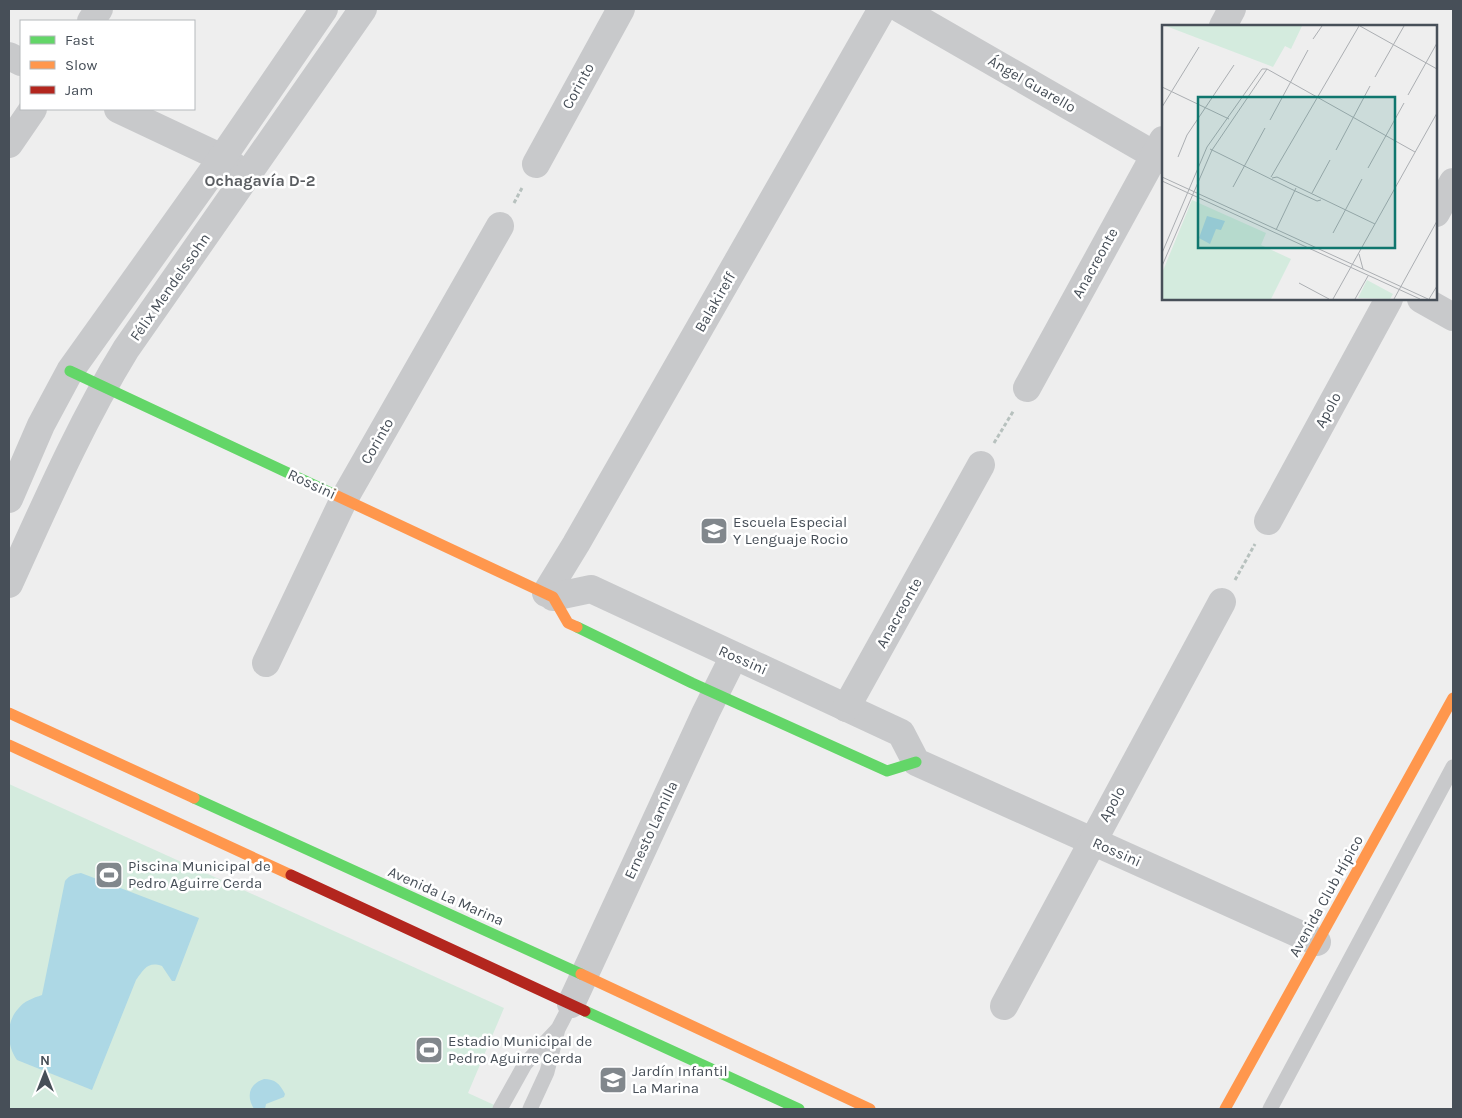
<svg xmlns="http://www.w3.org/2000/svg" width="1462" height="1118" viewBox="0 0 1462 1118" font-family="Karla,sans-serif">
<rect width="100%" height="100%" fill="#eee"/>
<polygon fill="#d4ebde" points="9,784 504,1008 468,1093 503,1109 9,1109"/>
<g fill="#add8e5">
<path d="M81 873 199 918 175 981H172L162 966C148 961 144 969 136 980L92 1090 17 1060C7 1046 5 1023 18 1009 24 1001 33 998 42 995L65 881C70 875 74 874 81 873Z"/>
<path d="M264 1079C275 1079 280 1084 285 1094L284 1097 266 1104 265 1109H254C246 1096 249 1084 264 1079Z"/>
</g>
<g fill="none" stroke-linecap="round" stroke-linejoin="round">
<g stroke="#b7c1be" stroke-width="3" stroke-dasharray="4 2.5" stroke-linecap="butt">
<polyline points="514,203 523,186"/>
<polyline points="994,443 1014,410"/>
<polyline points="1235,580 1255,544"/>
</g>
<g stroke="#c8c9cb" stroke-width="15">
<polyline points="500,1109 525,1064 557,1030"/>
<polyline points="530,1109 547,1072 558,1029 571,1004"/>
<polyline points="1270,1109 1453,767"/>
</g>
<g stroke="#c8c9cb" stroke-width="28">
<polyline points="901,9 1163,160"/>
<polyline points="91,21 99,9"/>
<polyline points="1223,26 1232,9"/>
<polyline points="9,56 21,62"/>
<polyline points="118,109 222,158 236,168"/>
<polyline points="9,144 33,109"/>
<polyline points="536,164 621,9"/>
<polyline points="1436,213 1453,182"/>
<polyline points="1421,299 1453,317"/>
<polyline points="1027,388 1163,140"/>
<polyline points="9,499 41,425 70,371 222,158 324,9"/>
<polyline points="1268,521 1389,299"/>
<path d="M9 584C45 505 80 424 126 349L363 9"/>
<polyline points="546,593 576,544 882,9"/>
<polyline points="553,597 591,589 901,733 916,762 1317,942"/>
<polyline points="266,663 344,499 500,226"/>
<polyline points="846,708 981,465"/>
<polyline points="571,1004 706,712 734,656"/>
<polyline points="1004,1006 1222,602"/>
</g>
<g stroke="#63d668" stroke-width="11">
<polyline points="70,371 333,494"/>
<polyline points="577,627 692,683 887,771 916,762"/>
<polyline points="194,798 581,974"/>
<polyline points="585,1011 799,1109"/>
</g>
<g stroke="#ff974d" stroke-width="11">
<polyline points="333,494 553,597 568,623 577,627"/>
<polyline points="9,713 194,798"/>
<polyline points="9,745 291,875"/>
<polyline points="581,974 870,1109"/>
<polyline points="1225,1109 1453,698"/>
</g>
<polyline stroke="#b3261e" stroke-width="11" points="291,875 585,1011"/>
</g>
<defs>
<symbol id="school-square" viewBox="-11 -11 22 22"><rect x="-9" y="-9" width="18" height="18" rx="4" fill="#81878c" stroke="#fff"/><path d="M0-5L7-2L0 1L-7-2ZM-4 1L0 2.5L4 1V4Q0 6-4 4Z" fill="#fff"/></symbol>
<symbol id="stadium-square" viewBox="-11 -11 22 22"><rect x="-9" y="-9" width="18" height="18" rx="4" fill="#81878c" stroke="#fff"/><path d="M0-5a6.5 5 0 1 0 0 10a6.5 5 0 1 0 0-10ZM-3.5-1.8h7v3.6h-7Z" fill="#fff"/></symbol>
</defs>
<g fill-rule="evenodd">
<use href="#school-square" x="698" y="515" width="32" height="32"/>
<use href="#stadium-square" x="93" y="859" width="32" height="32"/>
<use href="#stadium-square" x="413" y="1034" width="32" height="32"/>
<use href="#school-square" x="597" y="1064" width="32" height="32"/>
</g>
<g text-anchor="middle" stroke-width="5" stroke-linejoin="round" paint-order="stroke">
<g font-size="15" fill="#474f58" stroke="#fff">
<text transform="translate(1032 84) rotate(30)" y="5">Ángel Guarello</text>
<text transform="translate(578 86) rotate(-61)" y="5">Corinto</text>
<text transform="translate(1095 263) rotate(-61)" y="5">Anacreonte</text>
<text transform="translate(170 287) rotate(-55)" y="5">Félix Mendelssohn</text>
<text transform="translate(715 302) rotate(-60)" y="5">Balakireff</text>
<text transform="translate(1328 410) rotate(-61)" y="5">Apolo</text>
<text transform="translate(377 441) rotate(-60)" y="5">Corinto</text>
<text transform="translate(312 484) rotate(25)" y="5">Rossini</text>
<text transform="translate(899 613) rotate(-61)" y="5">Anacreonte</text>
<text transform="translate(743 660) rotate(24)" y="5">Rossini</text>
<text transform="translate(1112 804) rotate(-61)" y="5">Apolo</text>
<text transform="translate(651 830) rotate(-65)" y="5">Ernesto Lamilla</text>
<text transform="translate(1117 852) rotate(24)" y="5">Rossini</text>
<text transform="translate(446 896) rotate(24)" y="5">Avenida La Marina</text>
<text transform="translate(1326 896) rotate(-61)" y="5">Avenida Club Hípico</text>
</g>
<g font-size="15" fill="#474f58" stroke="#fff" text-anchor="start">
<text x="733" y="527">Escuela Especial<tspan x="733" dy="17">Y Lenguaje Rocio</tspan></text>
<text x="128" y="871">Piscina Municipal de<tspan x="128" dy="17">Pedro Aguirre Cerda</tspan></text>
<text x="448" y="1046">Estadio Municipal de<tspan x="448" dy="17">Pedro Aguirre Cerda</tspan></text>
<text x="632" y="1076">Jardín Infantil<tspan x="632" dy="17">La Marina</tspan></text>
</g>
<g font-size="16" font-weight="bold" fill="#5a5d61" stroke="#fff">
<text x="260" y="186">Ochagavía D-2</text>
</g>
</g>
<g transform="translate(1162 25)">
<rect width="275" height="275" fill="#eee"/>
<path d="M4 1H140L129 24 123 21 111 42ZM30 175 104 208 99 220 129 234 109 274H0V248ZM205 255 231 269 228 274 196 273Z" fill="#d4ebde"/>
<path d="M45 191 63 196 59 205 54 204 48 219 37 213Z" fill="#add8e5"/>
<path fill="none" stroke="#abaeb2" stroke-width="1" d="M198 1 275 44M151 14 160 1M105 44 253 127M213 52 242 1M0 62 67 94M246 70 275 18M0 82 37 22M108 95 146 25M48 124 129 164 155 176 159 175M174 125 208 61M16 132 25 110 72 40M206 143 242 78M0 152 266 274M109 152 197 1M110 153 115 152 213 199M0 156 258 274M71 162 103 103M150 168 168 135M114 205 134 163M171 208 200 154M0 228 45 122 100 44H105M197 229 201 244M0 241 50 125 105 44M137 258 167 274M171 274 275 88M193 274 206 251M232 274 275 196M267 274 275 261"/>
<path fill="#0f766e" fill-opacity="0.15" stroke="#0f766e" stroke-width="2.5" d="M36 72H233V223H36Z"/>
<rect width="275" height="275" fill="none" stroke="#474f58" stroke-width="2.5"/>
</g>
<rect width="1462" height="1118" fill="none" stroke="#474f58" stroke-width="20"/>
<rect x="20" y="20" width="175" height="90" fill="#ffffff" stroke="#b5b9bc"/>
<rect x="30" y="36" width="25" height="8" fill="#63d668" stroke="#b5b9bc"/>
<text x="65" y="45" font-size="15" fill="#474f58">Fast</text>
<rect x="30" y="61" width="25" height="8" fill="#ff974d" stroke="#b5b9bc"/>
<text x="65" y="70" font-size="15" fill="#474f58">Slow</text>
<rect x="30" y="86" width="25" height="8" fill="#b3261e" stroke="#b5b9bc"/>
<text x="65" y="95" font-size="15" fill="#474f58">Jam</text>
<g transform="translate(45 1073)" stroke="#ffffff" stroke-width="4" paint-order="stroke">
<path d="M0-4L9 19L0 12L-9 19Z" fill="#474f58"/>
<text y="-8" font-size="14" font-weight="bold" text-anchor="middle" fill="#474f58">N</text>
</g>
</svg>
